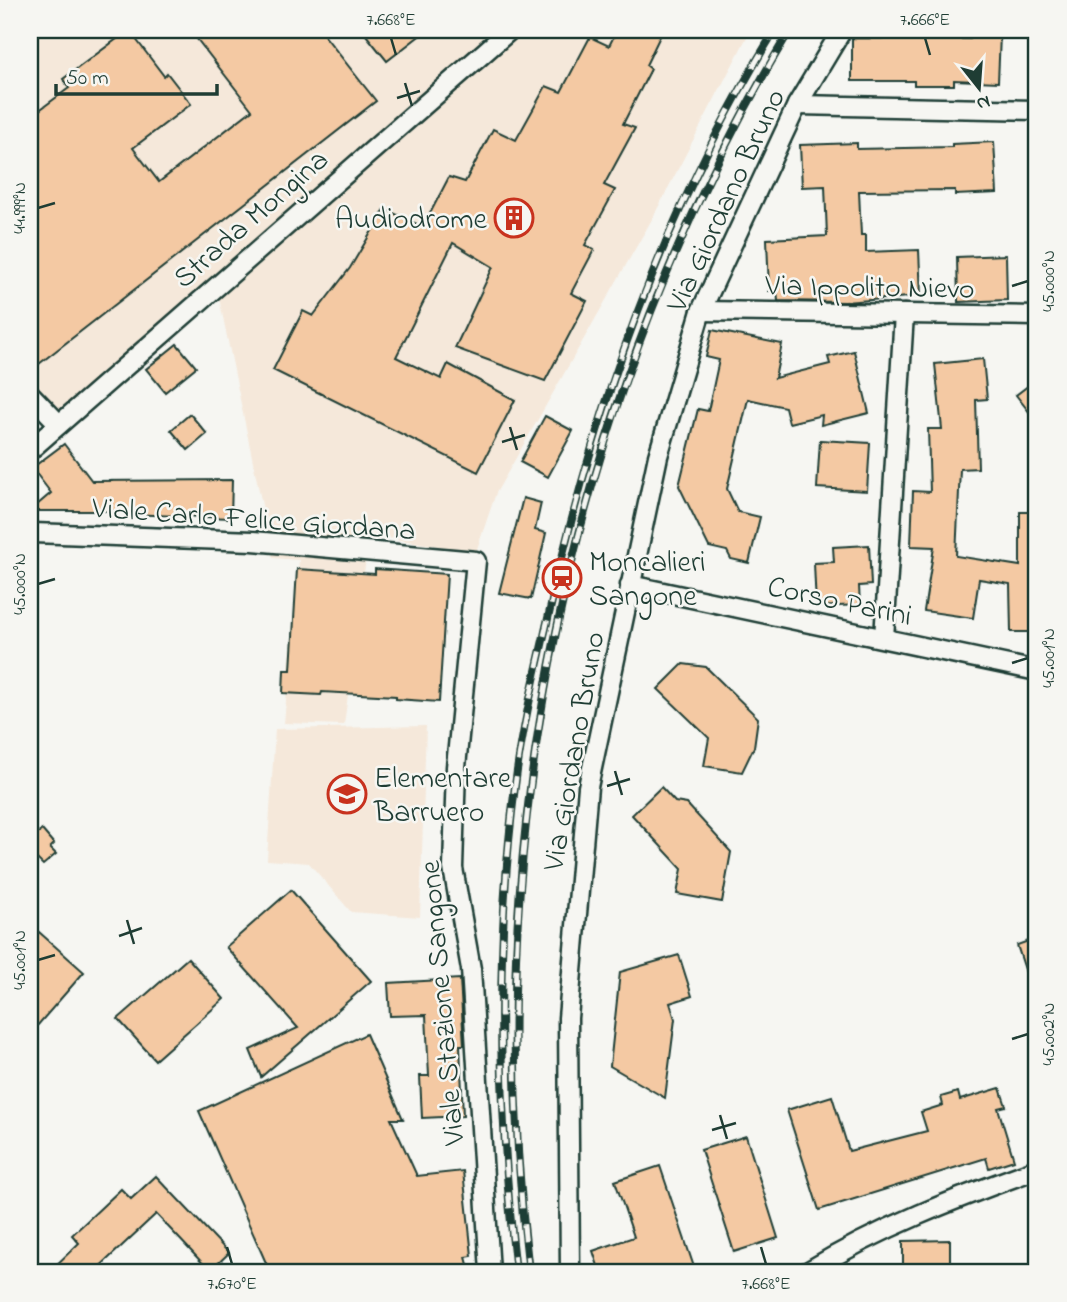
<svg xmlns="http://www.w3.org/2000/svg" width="1067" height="1302" viewBox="0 0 1067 1302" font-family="'Indie Flower',sans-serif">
<rect width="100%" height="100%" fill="#f6f6f2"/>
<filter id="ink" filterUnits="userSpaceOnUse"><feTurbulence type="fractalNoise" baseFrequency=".0143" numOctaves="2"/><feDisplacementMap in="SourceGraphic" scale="14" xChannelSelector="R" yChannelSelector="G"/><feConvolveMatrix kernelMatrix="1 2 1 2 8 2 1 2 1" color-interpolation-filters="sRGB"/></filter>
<g filter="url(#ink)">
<g fill="#f5e8da">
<polygon points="30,30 745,30 749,33 651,221 496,493 476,552 369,535 344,725 284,723 299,560 273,558 219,298 60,434 30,405"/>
<polygon points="426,726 420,917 351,912 309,863 267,860 275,729"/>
</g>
<g fill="#f4c9a3" stroke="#1f3d34" stroke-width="2">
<polygon points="129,30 164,76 167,73 191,104 133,148 159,182 252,110 190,30 320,30 376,101 30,371 30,117 69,88 63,79"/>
<polygon points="362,30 427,30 387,61"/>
<polygon points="617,30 663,30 646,65 651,69 623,124 635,128 604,185 615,190 585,245 594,250 571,293 587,301 545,381 455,348 493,267 453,243 396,357 441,379 448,364 515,400 478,472 273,370 303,311 313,316 350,268 385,209 423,227 449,177 465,182 493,129 516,140 546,86 561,92 590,37 609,46"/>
<polygon points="970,34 1000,35 998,82 954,80 954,85 914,85 914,81 852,81 852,38 970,39"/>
<polygon points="994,142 997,193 955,195 955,190 859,191 861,235 866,235 866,252 919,250 921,296 845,302 778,301 777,291 769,291 767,239 827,236 825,186 802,187 800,145 857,143 857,149 952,147 952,144"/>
<polygon points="1006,255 1007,300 958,302 957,257"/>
<polygon points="712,330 782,344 775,378 830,364 828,357 854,351 869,413 821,425 822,415 789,423 785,407 748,399 727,489 738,512 760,517 749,563 731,559 727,551 709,547 679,486 698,409 708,411 719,360 706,357"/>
<polygon points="177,344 196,367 165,392 146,369"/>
<polygon points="983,359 987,399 976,400 978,468 960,469 956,556 1020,566 1020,512 1037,512 1037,632 1011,632 1010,584 979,579 973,618 924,611 934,547 911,546 913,491 930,492 928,429 942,429 935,364"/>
<polygon points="1037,379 1037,422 1016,395"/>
<polygon points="190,414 207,434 188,450 171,430"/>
<polygon points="545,416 573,431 548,477 520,462"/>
<polygon points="820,440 870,443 867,491 817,488"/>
<polygon points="64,444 92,481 232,480 231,518 127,514 127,511 30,511 51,493 32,468"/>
<polygon points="523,498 541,503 535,530 546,533 531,599 499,593"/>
<polygon points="869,545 871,585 859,586 860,605 816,607 814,563 834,562 833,547"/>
<polygon points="297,569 375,574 375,569 447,574 439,702 396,699 396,696 322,692 321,695 283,693 284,670 291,670"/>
<polygon points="683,664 706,667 758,718 754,747 742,772 704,766 709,738 658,689"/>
<polygon points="661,787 675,802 687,804 731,852 722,902 677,894 682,869 632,815"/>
<polygon points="42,830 54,844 50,848 56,854 43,865 37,859 30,865 30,840"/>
<polygon points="291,890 371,981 261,1077 250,1050 298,1028 226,947"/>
<polygon points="39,932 84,972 30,1034 30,942"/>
<polygon points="1037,938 1037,997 1034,997 1017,945"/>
<polygon points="679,955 692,996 670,1003 675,1019 665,1098 610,1066 620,972"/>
<polygon points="188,958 224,999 155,1060 118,1019"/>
<polygon points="460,979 464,1045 460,1045 463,1116 422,1118 420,1076 429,1076 426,1015 390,1016 388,983"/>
<polygon points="366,1034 403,1119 391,1119 417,1176 463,1171 472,1256 466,1257 470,1272 270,1272 199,1111"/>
<polygon points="1000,1088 1006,1106 998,1108 1014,1160 989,1168 986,1158 819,1210 787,1110 832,1096 849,1151 927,1131 921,1112 943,1105 941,1097 958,1092 960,1100"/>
<polygon points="746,1136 778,1238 734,1252 701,1150"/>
<polygon points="660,1166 694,1267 678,1272 600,1272 593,1251 634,1237 615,1181"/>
<polygon points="156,1176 229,1253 210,1271 156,1214 94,1272 49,1272 79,1243 72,1235 121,1189 131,1199"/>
<polygon points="950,1240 950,1272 903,1272 903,1241"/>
</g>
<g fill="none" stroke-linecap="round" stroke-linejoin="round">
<defs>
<g id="street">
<polyline points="797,105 1037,110"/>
<polyline points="701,311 1037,316"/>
<polyline points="30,394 58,423"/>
<polyline points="30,450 510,30"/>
<polyline points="30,530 33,533 253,541 476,561 456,767 453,868 471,969 490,1272"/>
<polyline points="630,585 1037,671"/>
<polyline points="884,638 904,314"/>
<polyline points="570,1272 568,1018 588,787 658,456 701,311 797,105 842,30"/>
<path d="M807 1272C880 1227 957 1198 1037 1169"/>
</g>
</defs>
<use href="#street" stroke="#1f3d34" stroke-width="23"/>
<use href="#street" stroke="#f6f6f2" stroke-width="18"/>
<defs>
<g id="rail">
<path d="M516 1272C498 1112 495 946 515 786 522 728 536 671 549 614 594 409 664 210 775 30"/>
<path d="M529 1272C477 844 568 399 790 30"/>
</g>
</defs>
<use href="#rail" stroke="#1f3d34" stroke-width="8"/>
<use href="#rail" stroke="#f6f6f2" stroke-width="5" stroke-dasharray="16" stroke-linecap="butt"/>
</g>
</g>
<path fill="none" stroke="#1f3d34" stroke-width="2.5" d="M391 38 396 55M925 38 930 55M405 83 412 106M397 98 420 91M38 208 55 203M1012 286 1028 281M510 427 517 450M502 442 525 435M38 584 55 579M1012 663 1028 658M615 771 622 795M607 786 630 779M127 920 134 944M119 936 142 928M38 960 55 955M1012 1039 1028 1034M720 1115 727 1139M712 1130 736 1123M227 1247 232 1264M761 1247 766 1264"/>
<defs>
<symbol id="building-ring" viewBox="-11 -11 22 22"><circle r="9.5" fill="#f6f6f2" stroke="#c8321e" stroke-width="1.5"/><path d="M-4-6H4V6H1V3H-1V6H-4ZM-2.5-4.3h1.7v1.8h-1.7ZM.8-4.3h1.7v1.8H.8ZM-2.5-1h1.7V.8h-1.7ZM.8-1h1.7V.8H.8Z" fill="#c8321e"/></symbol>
<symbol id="station-ring" viewBox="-11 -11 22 22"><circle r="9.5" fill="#f6f6f2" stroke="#c8321e" stroke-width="1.5"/><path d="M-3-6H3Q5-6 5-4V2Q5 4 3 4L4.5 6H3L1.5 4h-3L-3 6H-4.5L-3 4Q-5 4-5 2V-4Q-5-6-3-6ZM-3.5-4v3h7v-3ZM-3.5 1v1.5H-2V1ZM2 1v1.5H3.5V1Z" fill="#c8321e"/></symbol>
<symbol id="school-ring" viewBox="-11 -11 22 22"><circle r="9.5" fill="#f6f6f2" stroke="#c8321e" stroke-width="1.5"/><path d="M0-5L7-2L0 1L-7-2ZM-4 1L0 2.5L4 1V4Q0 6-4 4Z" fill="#c8321e"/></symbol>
</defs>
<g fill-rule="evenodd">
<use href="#building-ring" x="492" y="196" width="44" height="44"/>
<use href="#station-ring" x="540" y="556" width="44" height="44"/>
<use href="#school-ring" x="325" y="772" width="44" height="44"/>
</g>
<g text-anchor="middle" stroke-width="5" stroke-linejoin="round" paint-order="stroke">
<g font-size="30" fill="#1f3d34" stroke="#f6f6f2">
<text transform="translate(725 200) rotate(-65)" y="10">Via Giordano Bruno</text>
<text transform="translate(250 218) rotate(-41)" y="10">Strada Mongina</text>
<text transform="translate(870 286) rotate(1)" y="10">Via Ippolito Nievo</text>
<text transform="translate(254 518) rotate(4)" y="10">Viale Carlo Felice Giordana</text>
<text transform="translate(840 600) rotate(12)" y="10">Corso Parini</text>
<text transform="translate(573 751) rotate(-80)" y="10">Via Giordano Bruno</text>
<text transform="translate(441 1003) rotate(-95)" y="10">Viale Stazione Sangone</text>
</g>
<g font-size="30" fill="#1f3d34" stroke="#f6f6f2" text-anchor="start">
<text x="487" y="228" text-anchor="end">Audiodrome</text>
<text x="589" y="571">Moncalieri<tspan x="589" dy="34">Sangone</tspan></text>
<text x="374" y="787">Elementare<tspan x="374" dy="34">Barruero</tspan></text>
</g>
</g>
<rect width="1067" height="1302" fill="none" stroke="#f6f6f2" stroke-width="77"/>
<g transform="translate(979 88) rotate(163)" stroke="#f6f6f2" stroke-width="5" paint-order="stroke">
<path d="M0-5L12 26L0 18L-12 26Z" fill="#1f3d34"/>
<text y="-10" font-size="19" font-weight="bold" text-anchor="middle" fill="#1f3d34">N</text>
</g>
<path d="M56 84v10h161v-10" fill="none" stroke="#1f3d34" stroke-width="3.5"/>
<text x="66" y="84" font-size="21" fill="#1f3d34" stroke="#f6f6f2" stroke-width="5" paint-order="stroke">50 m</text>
<rect x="38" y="38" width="990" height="1226" fill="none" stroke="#1f3d34" stroke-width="2.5"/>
<g font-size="18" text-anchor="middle" fill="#1f3d34">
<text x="391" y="25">7.668°E</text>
<text x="925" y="25">7.666°E</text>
<text transform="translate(19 208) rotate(-90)" y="6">44.999°N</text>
<text transform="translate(1048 281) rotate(-90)" y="6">45.000°N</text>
<text transform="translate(19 584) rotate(-90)" y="6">45.000°N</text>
<text transform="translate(1048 658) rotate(-90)" y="6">45.001°N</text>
<text transform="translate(19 960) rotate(-90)" y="6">45.001°N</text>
<text transform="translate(1048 1034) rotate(-90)" y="6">45.002°N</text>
<text x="232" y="1289">7.670°E</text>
<text x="766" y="1289">7.668°E</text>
</g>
</svg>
